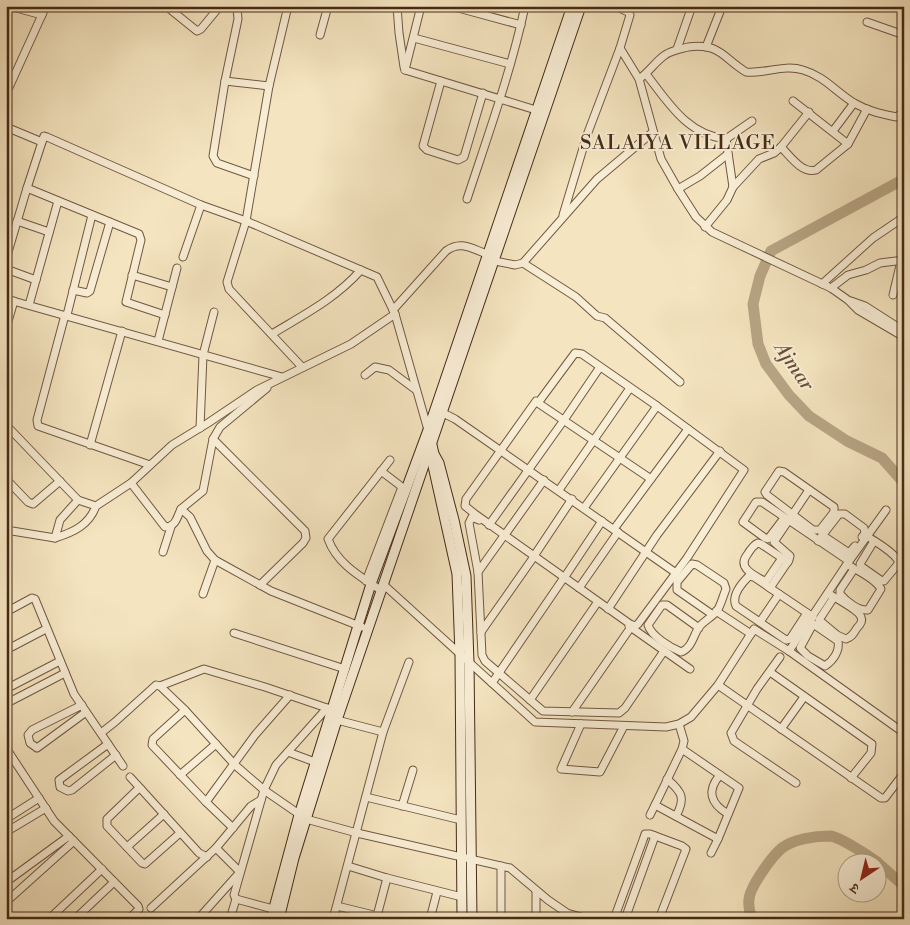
<svg xmlns="http://www.w3.org/2000/svg" width="910" height="925" viewBox="0 0 910 925" font-family="'Libre Bodoni','Noto Serif Devanagari',serif">
<rect width="100%" height="100%" fill="#f4e4bf"/>
<filter id="stains"><feTurbulence type="fractalNoise" baseFrequency=".004" numOctaves="4"/><feColorMatrix values="0 0 0 0 .2 0 0 0 0 .09 0 0 0 0 .02 0 0 0 .5 -.17"/></filter>
<radialGradient id="worn" r=".72"><stop offset=".6" stop-color="#630" stop-opacity="0"/><stop offset="1" stop-color="#630" stop-opacity=".3"/></radialGradient>
<g fill="none" stroke-linecap="round" stroke-linejoin="round">
<g stroke="#b8a585" stroke-width="11">
<polyline points="904,179 771,251 760,276 753,304 758,344 766,364 789,395 809,416 847,441 882,458 904,483"/>
<polyline points="878,863 904,886"/>
<path d="M752 919C750 913 748 906 749 900 749 888 772 856 782 848 794 839 815 836 830 836 840 837 869 856 877 862"/>
</g>
<defs>
<g id="street">
<polyline points="9,6 42,15"/>
<polyline points="166,6 197,31 201,29 220,6"/>
<polyline points="235,6 237,8 238,19 225,81 213,156 217,163 254,176"/>
<polyline points="288,6 269,86 246,221 227,282 229,289 302,367"/>
<polyline points="397,6 399,33 404,67"/>
<polyline points="451,6 521,25"/>
<polyline points="615,6 628,12 630,15 620,48 639,79 661,159 678,189 696,217 712,232 831,288 848,300 858,310 904,337"/>
<polyline points="867,22 904,35"/>
<polyline points="320,35 328,6"/>
<polyline points="414,38 510,64"/>
<polyline points="706,47 721,9"/>
<polyline points="677,49 692,6"/>
<polyline points="405,70 536,110"/>
<polyline points="405,70 421,6"/>
<path d="M646 74C668 102 687 135 726 139L733 187 727 200 705 227"/>
<path d="M639 79C649 72 656 61 665 55 672 50 680 49 688 47 720 43 722 57 746 72 765 74 784 64 803 70 824 76 836 92 854 103 868 111 881 114 897 117L904 111"/>
<polyline points="225,81 269,86"/>
<polyline points="441,81 423,146 427,150 458,160 464,157 483,93"/>
<polyline points="6,94 46,6"/>
<polyline points="793,101 848,144"/>
<polyline points="6,127 42,142"/>
<polyline points="833,131 854,103"/>
<polyline points="726,139 752,121"/>
<polyline points="781,147 809,112"/>
<path d="M733 187 759 159 774 153 781 147C790 156 802 174 816 170L848 144 867 109"/>
<polyline points="27,188 139,234 141,240 126,302 165,315"/>
<polyline points="678,189 700,176 728,154"/>
<path d="M467 199C488 135 511 72 525 6"/>
<polyline points="563,215 587,135 620,48"/>
<polyline points="17,221 49,232"/>
<polyline points="183,257 201,205"/>
<polyline points="6,259 27,188 42,142 44,136 47,137 201,205 246,221 377,277 395,314 428,430"/>
<polyline points="495,261 515,265 523,263 597,179 653,132"/>
<polyline points="523,263 576,297 597,316 605,318 680,382"/>
<polyline points="6,269 36,280"/>
<polyline points="132,275 172,287"/>
<polyline points="822,284 873,238 904,217"/>
<polyline points="831,288 848,275 866,270 880,263 904,260"/>
<polyline points="73,290 87,293 90,291 110,222"/>
<polyline points="893,295 901,261"/>
<polyline points="6,299 282,377"/>
<polyline points="851,301 865,306 904,331"/>
<polyline points="29,305 58,201"/>
<path d="M393 310 446 251C461 240 472 249 487 254"/>
<polyline points="65,315 37,420 38,426 150,465"/>
<polyline points="67,315 92,215"/>
<polyline points="6,328 14,301"/>
<path d="M272 334C305 314 335 299 361 270"/>
<polyline points="158,341 177,268"/>
<polyline points="365,375 375,367 389,370 416,390"/>
<polyline points="538,403 575,353 582,354 657,406 744,470 687,558 638,624 635,626 630,624 475,514 465,506 466,499 536,401 538,403 651,479"/>
<polyline points="441,412 455,419 676,573"/>
<polyline points="6,425 78,500"/>
<polyline points="200,428 203,355 214,312"/>
<polyline points="213,439 305,531 306,538 303,543 260,585"/>
<polyline points="90,445 122,331"/>
<polygon points="779,471 784,472 834,507 834,512 820,530 813,530 767,495 765,492"/>
<polyline points="6,479 28,502 33,504 60,481"/>
<path d="M131 483 165 527C176 527 177 517 181 509L190 517 207 551 215 560 271 591 362 627"/>
<polyline points="559,490 630,388"/>
<polyline points="809,490 774,542 790,556 789,560 770,588 813,617"/>
<path d="M96 506C89 525 74 532 55 538L60 520 78 500 96 506 131 483 172 445 208 423 257 390 351 344 395 314"/>
<polyline points="584,508 657,406"/>
<polyline points="181,509 203,491 213,439 220,427 267,388"/>
<polyline points="784,518 768,539 765,538 743,522 756,502 762,502 849,561"/>
<polyline points="479,520 472,517 469,523 478,572 482,655 485,661 543,711 619,713 625,708 664,651"/>
<polyline points="489,525 564,420 600,367"/>
<polyline points="614,529 688,429"/>
<polyline points="6,530 55,538"/>
<polyline points="822,535 849,553 855,546"/>
<polyline points="504,536 544,480"/>
<path d="M867 536C877 543 891 550 898 560V564L884 581H882L862 567 860 564 874 541"/>
<polyline points="818,541 839,514 845,514 864,528 865,533 862,537"/>
<polyline points="163,552 171,527"/>
<polyline points="534,556 572,499"/>
<path d="M782 558 767 580 764 581C754 575 737 568 747 555 750 550 753 545 758 543L761 544 788 562"/>
<path d="M847 564C857 571 875 578 881 589L868 610C858 611 846 601 840 594V590L854 569"/>
<polyline points="478,572 503,537"/>
<polyline points="564,578 602,521"/>
<polyline points="366,581 402,487 381,471"/>
<polyline points="384,585 535,722 666,727 679,724 691,717 718,685 754,629 789,651 904,733"/>
<polyline points="579,588 618,532"/>
<path d="M770 588 754 577 749 576C742 583 731 596 736 606L786 640 790 639 807 613"/>
<path d="M382 591C361 577 337 564 328 539L390 460"/>
<path d="M828 593C835 598 859 610 861 617 863 621 860 625 857 628 854 633 852 637 846 639L837 635 819 620 834 597"/>
<polyline points="203,594 215,560"/>
<polyline points="608,609 657,535 720,451"/>
<polyline points="716,611 751,634"/>
<polyline points="6,612 32,598 35,599 74,694 123,766"/>
<path d="M809 621 838 641C840 651 833 661 825 666L808 656 800 648 813 624"/>
<polyline points="760,622 779,594"/>
<polyline points="629,626 690,669"/>
<path d="M699 628 667 605H662L648 625C651 636 671 648 681 652 692 648 693 636 699 627 704 621 712 617 717 611 721 605 723 596 726 589L724 583 697 565 692 564 677 582V590L713 615"/>
<polyline points="481,632 533,558"/>
<polyline points="234,633 345,669"/>
<polyline points="6,650 46,629"/>
<polyline points="789,651 847,564 886,510"/>
<polyline points="780,657 757,689 731,733 734,741 796,783"/>
<polyline points="770,672 872,744 871,753 851,778"/>
<polyline points="492,683 563,579"/>
<polyline points="718,685 881,798 885,798 904,773"/>
<polyline points="160,686 185,710 235,765 264,790 306,819 357,833 510,868 548,900 567,913 588,919"/>
<polyline points="6,689 60,661"/>
<polyline points="530,700 597,603"/>
<polyline points="6,701 11,701 65,673"/>
<polyline points="82,705 32,730 28,735 30,743 37,748 86,712"/>
<polyline points="185,710 153,739 152,745 206,802 233,828"/>
<polyline points="572,712 631,627"/>
<polyline points="337,720 383,732"/>
<polyline points="581,724 561,769 600,772 624,726"/>
<polyline points="679,724 684,741 682,749 739,788 718,839 655,805 682,749"/>
<polyline points="781,729 804,697"/>
<polyline points="101,733 115,722 156,685 160,686 204,669 265,687 327,708"/>
<polyline points="108,744 59,780 60,787 68,791 72,790 116,755"/>
<polyline points="6,748 54,821 138,906 139,909 129,919"/>
<polyline points="288,752 315,762"/>
<polyline points="180,775 216,744"/>
<path d="M720 775C706 791 711 804 728 814"/>
<polyline points="130,777 141,789"/>
<path d="M667 779C682 792 686 798 676 816"/>
<polyline points="366,797 461,820"/>
<polyline points="206,802 255,735 290,695"/>
<polyline points="402,806 413,770"/>
<polyline points="650,815 655,805"/>
<polyline points="6,819 39,798"/>
<polyline points="6,832 46,808"/>
<polyline points="180,833 145,864 142,863 107,826 107,819 138,789 141,789 199,853 207,857"/>
<polyline points="127,847 164,814"/>
<polyline points="711,853 718,839"/>
<polyline points="348,866 387,878 462,897"/>
<polyline points="501,866 501,919"/>
<polyline points="6,882 69,836"/>
<polyline points="236,899 273,909"/>
<polyline points="6,902 74,841"/>
<polyline points="337,906 390,919"/>
<polyline points="151,908 216,848 251,806 261,800"/>
<polyline points="377,916 387,878"/>
<polyline points="49,919 102,869"/>
<polyline points="75,919 114,882"/>
<polyline points="198,919 240,872 216,848"/>
<polyline points="230,919 236,899 234,895 264,790 276,765 327,708 329,709"/>
<polyline points="333,919 383,732 409,662"/>
<polyline points="430,919 437,892"/>
<polyline points="536,919 536,891"/>
<polyline points="614,919 643,840 645,834 650,834 682,846 686,849 659,919"/>
<polyline points="625,919 655,836"/>
</g>
<g id="secondary">
<polyline points="432,445 434,454 433,466 457,574 460,655 462,919"/>
<polyline points="434,454 439,463 454,520 466,576 469,663 472,919"/>
<polyline points="271,919 299,815 371,584 428,430 572,6"/>
<polyline points="279,919 294,858 337,720 581,6"/>
</g>
</defs>
<use href="#street" stroke="#715840" stroke-width="9"/>
<use href="#secondary" stroke="#452a15" stroke-width="11"/>
<use href="#street" stroke="#f8edd5" stroke-width="7"/>
<use href="#secondary" stroke="#f8edd5" stroke-width="9"/>
</g>
<g text-anchor="middle" stroke-width="4" stroke-linejoin="round" paint-order="stroke">
<g font-size="20" letter-spacing="1" fill="#452a15" stroke="#f8edd5">
<text x="678" y="149">SALAIYA VILLAGE</text>
</g>
<g font-size="20" font-style="italic" fill="#684f37" stroke="#f8edd5">
<text transform="translate(795 366) rotate(56)" y="7">Ajmar</text>
</g>
</g>
<rect width="910" height="925" fill="none" stroke="#f4e4bf" stroke-width="25"/>
<rect x="8" y="8" width="895" height="910" fill="none" stroke="#452a15" stroke-width="2.5"/>
<rect x="12" y="12" width="885" height="900" fill="none" stroke="#452a15"/>
<g transform="translate(862 878) rotate(215)"><circle r="24" fill="#f8edd5" stroke="#b09f88"/>
<path d="M0-4L9 19L0 12L-9 19Z" fill="#8f2418"/>
<text y="-8" font-size="14" font-weight="bold" text-anchor="middle" fill="#452a15">उ</text>
</g>
<rect width="100%" height="100%" filter="url(#stains)"/>
<rect width="100%" height="100%" fill="url(#worn)"/>
</svg>
